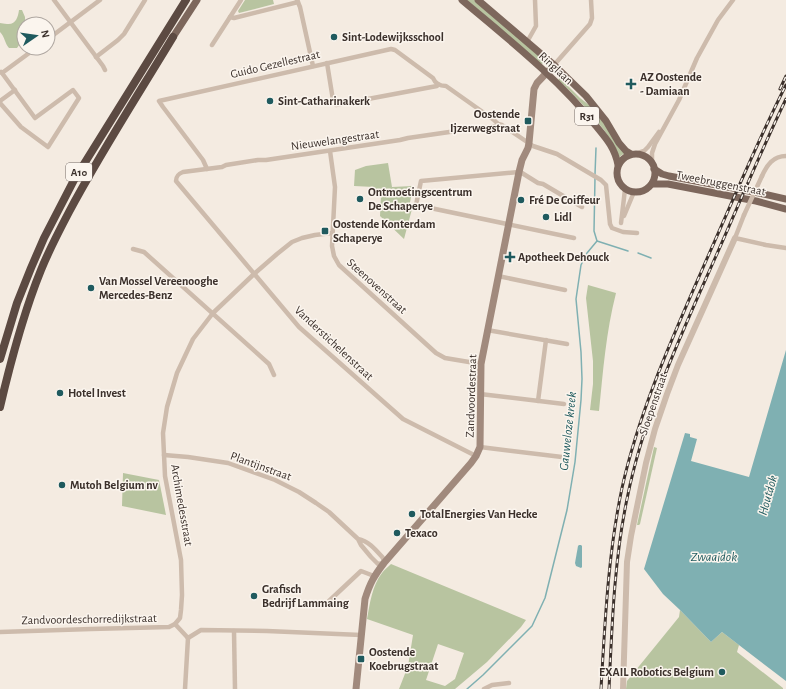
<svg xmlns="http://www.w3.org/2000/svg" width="786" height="689" viewBox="0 0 786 689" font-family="'Alegreya Sans',sans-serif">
<rect width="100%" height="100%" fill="#f4ebe1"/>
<g fill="#b8c4a0" fill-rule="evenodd">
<polygon points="245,0 273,0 274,4 239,13 238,11"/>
<polygon points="467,0 474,0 546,62 541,64"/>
<path d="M19 10H22L25 17V24H24V38L17 48H9C5 44 5 37 0 32V23C2 23 4 24 7 24 16 25 18 17 19 10Z"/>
<path d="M560 78 580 98 589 105 598 115 625 153 619 157C616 147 610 139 604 130 590 112 575 95 558 80Z"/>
<polygon points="388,163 392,187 413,186 409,208 412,209 404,239 380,216 381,195 374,194 374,187 354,186 355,170 366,166"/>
<path d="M588 285 616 293C606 332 603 371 599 411L590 410 593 384V361L586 298Z"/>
<polygon points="654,447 657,448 640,524 639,525 637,525"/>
<polygon points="123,473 159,480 166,515 122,506"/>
<path d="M391 564 526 620 521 627 487 662 455 689H399L408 666 413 635 367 619C370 603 372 586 382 573 384 570 388 567 391 564ZM438 644 464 653 455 679 445 686 426 680Z"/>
<polygon points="680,610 711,642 722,632 739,645 737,652 783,688 783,689 626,689 627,681 679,617"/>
</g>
<g fill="#7fb0b2">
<polygon points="786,350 786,681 722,632 711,642 680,610 663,594 644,569 685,433 690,434 690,437 697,439 691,461 749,477"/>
<polygon points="579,545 581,545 582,546 582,567 581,568 576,566 575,563 578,546"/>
</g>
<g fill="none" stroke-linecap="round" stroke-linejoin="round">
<g stroke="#7fb0b2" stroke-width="1.5">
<polyline points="595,174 596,148"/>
<polyline points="597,241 628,251"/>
<polyline points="638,253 651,258"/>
<polyline points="467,689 483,675 532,626 545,598 567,510 575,462 581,400 582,379 581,352 576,299 581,265 587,253 597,241 594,231 595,178"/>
</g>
<g stroke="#cdbbac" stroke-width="4.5">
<polyline points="54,0 103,66 105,70"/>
<polyline points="297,0 300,7 313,66"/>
<polyline points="230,17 234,18 298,2"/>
<polyline points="48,39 100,0"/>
<polyline points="527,42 536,26 535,0"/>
<polyline points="212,45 241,0"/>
<polyline points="96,57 118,40 124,34 145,0"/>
<polyline points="327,63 333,100 334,103 336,105 437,86 438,84"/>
<polyline points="554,65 590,24 592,18 591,0"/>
<polyline points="1,72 2,73 36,48"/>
<polyline points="0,101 15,90"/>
<polyline points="0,103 21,127 48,147 79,98 73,90 35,118 2,73"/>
<polyline points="330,151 335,187 332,246 334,256 339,265 436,353 445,358 481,364"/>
<polyline points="635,154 644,151 648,147 659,132"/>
<polyline points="652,164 652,153 655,144 679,100 697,58 718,20 733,0"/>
<path d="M207 169 203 160 163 107 159 101 391 49 395 50 433 78C435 83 440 86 446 86L494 120 498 124 502 125 533 146 557 154 601 180 606 185 610 224 612 228 623 232 637 233"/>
<path d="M762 176C767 165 773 156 786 156"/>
<polyline points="744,215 735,238 766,245 786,248"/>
<polyline points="624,216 634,192"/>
<polyline points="621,223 624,198 625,189"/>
<polyline points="574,238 416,205 421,181 519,172 522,173 538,183 543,184 582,207"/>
<polyline points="133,249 144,252 269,364 274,375"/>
<polyline points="498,276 565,290"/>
<polyline points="487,330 567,344"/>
<polyline points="480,394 564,404"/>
<polyline points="538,401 546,340"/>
<polyline points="480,447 562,457"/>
<path d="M164 455 188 457 228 463 275 480 299 492 316 503 329 512 358 539 361 545 371 557 378 564 384 563 383 558C376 550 369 541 358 539"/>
<path d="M476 456 403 419 299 327 176 181C176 176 178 174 183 172L222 167 226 165 258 160H266L400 140 408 138 470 129 474 130 496 126 498 124"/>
<polyline points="329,601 361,571 374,576"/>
<polyline points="175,624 188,638"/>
<polyline points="234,631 235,689"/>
<polyline points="0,632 91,629 169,627 175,624 180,618 181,610 182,595 181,560 165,476 163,433 167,407 177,373 193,339 213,313 254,274 277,254 292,242 302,238 315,235 332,233"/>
<polyline points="188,638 201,630 267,631 361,635"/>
<polyline points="185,689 188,638"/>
<polyline points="484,689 492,685 509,683"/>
</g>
<polyline stroke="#cdbbac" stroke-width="6" points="623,689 627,562 631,536 646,463 655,429 667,394 678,365 735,238"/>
<path stroke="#a18a7d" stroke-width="7" d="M356 689 365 599C370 583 374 576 384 563L471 463 476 456 480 447 481 364 519 172 522 160 528 148 529 143 534 89 537 83 554 65"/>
<g stroke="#7d675c" stroke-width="7">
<path d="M462 0C508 39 558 78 596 126 606 138 615 148 618 165"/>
<polyline points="478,0 554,65 586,96 606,121 619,143 626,151 631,154"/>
<polyline points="173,37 197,0"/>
<circle cx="636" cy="173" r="19"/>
<polyline points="654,169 662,174 669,176 759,193 786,199"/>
<polyline points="652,184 668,184 756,201 786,209"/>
</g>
<g stroke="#5c4a42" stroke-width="8">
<polyline points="0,359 17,303 31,268 44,238 74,180 186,0"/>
<path d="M0 407C11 360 23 314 41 270 49 250 59 231 69 212 101 152 138 95 173 37"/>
</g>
<defs>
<g id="rail">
<polyline points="780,89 786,76"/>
<path d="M601 689C605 622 608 554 622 488 640 407 676 330 709 254 734 198 758 140 786 85"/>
<path d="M609 689C612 626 614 561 627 499 644 414 681 335 716 256 739 204 761 151 786 99"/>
</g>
</defs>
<use href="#rail" stroke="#3b302b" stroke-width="3"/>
<use href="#rail" stroke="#fbf5ee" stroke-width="1.5" stroke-dasharray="4.5" stroke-linecap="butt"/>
<polyline stroke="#cdbbac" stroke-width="4.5" points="744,215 762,176"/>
</g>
<g fill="#1f5a5e" stroke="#fbf5ee" stroke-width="1.5">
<circle cx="334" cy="37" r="4"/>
<path d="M629 78h4v4h4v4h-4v4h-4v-4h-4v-4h4z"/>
<circle cx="270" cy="101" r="4"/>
<rect x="524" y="117" width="8" height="8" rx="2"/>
<circle cx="360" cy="199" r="4"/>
<circle cx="521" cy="200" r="4"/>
<circle cx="546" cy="217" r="4"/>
<rect x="321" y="227" width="8" height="8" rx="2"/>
<path d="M508 251h4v4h4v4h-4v4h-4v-4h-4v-4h4z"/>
<circle cx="91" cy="288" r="4"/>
<circle cx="60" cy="393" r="4"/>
<circle cx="62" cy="485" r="4"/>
<circle cx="412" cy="514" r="4"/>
<circle cx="397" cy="533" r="4"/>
<circle cx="254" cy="596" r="4"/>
<rect x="357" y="655" width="8" height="8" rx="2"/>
<circle cx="722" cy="672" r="4"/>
</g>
<g text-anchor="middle" stroke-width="3" stroke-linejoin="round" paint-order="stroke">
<g fill="#fbf5ee" stroke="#756b66" stroke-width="1">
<rect x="575" y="107" width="24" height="18" rx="3"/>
<rect x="66" y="163" width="26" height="18" rx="3"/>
</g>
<g font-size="11" font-weight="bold" fill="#3b302b">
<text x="587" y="120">R31</text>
<text x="79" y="176">A10</text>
</g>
<g font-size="12" font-weight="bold" fill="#3b302b" stroke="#fbf5ee" text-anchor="start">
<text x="342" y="41">Sint-Lodewijksschool</text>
<text x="640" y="81">AZ Oostende<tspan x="640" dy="14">- Damiaan</tspan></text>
<text x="278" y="105">Sint-Catharinakerk</text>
<text x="520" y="118" text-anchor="end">Oostende<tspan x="520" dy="14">Ijzerwegstraat</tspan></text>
<text x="368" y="196">Ontmoetingscentrum<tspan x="368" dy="14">De Schaperye</tspan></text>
<text x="529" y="204">Fré De Coiffeur</text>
<text x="554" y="221">Lidl</text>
<text x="333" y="228">Oostende Konterdam<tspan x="333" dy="14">Schaperye</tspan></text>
<text x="518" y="261">Apotheek Dehouck</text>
<text x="99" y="285">Van Mossel Vereenooghe<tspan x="99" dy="14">Mercedes-Benz</tspan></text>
<text x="68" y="397">Hotel Invest</text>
<text x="70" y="489">Mutoh Belgium nv</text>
<text x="420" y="518">TotalEnergies Van Hecke</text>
<text x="405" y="537">Texaco</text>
<text x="262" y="593">Grafisch<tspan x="262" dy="14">Bedrijf Lammaing</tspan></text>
<text x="369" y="656">Oostende<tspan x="369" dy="14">Koebrugstraat</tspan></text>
<text x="714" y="676" text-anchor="end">EXAIL Robotics Belgium</text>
</g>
<g font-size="12" fill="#3b302b" stroke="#fbf5ee">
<text transform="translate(275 64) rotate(-13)" y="4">Guido Gezellestraat</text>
<text transform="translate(556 68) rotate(43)" y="4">Ringlaan</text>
<text transform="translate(335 140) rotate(-8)" y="4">Nieuwelangestraat</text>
<text transform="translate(721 183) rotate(11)" y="4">Tweebruggenstraat</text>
<text transform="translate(377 286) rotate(42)" y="4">Steenovenstraat</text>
<text transform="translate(334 343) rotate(43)" y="4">Vanderstichelenstraat</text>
<text transform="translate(471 396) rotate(-88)" y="4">Zandvoordestraat</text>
<text transform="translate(653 404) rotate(-71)" y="4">Sloepenstraat</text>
<text transform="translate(261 466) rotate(20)" y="4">Plantijnstraat</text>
<text transform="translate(182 505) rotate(80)" y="4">Archimedesstraat</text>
<text transform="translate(89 619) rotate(-1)" y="4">Zandvoordeschorredijkstraat</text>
</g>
<g font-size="13" font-style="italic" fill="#1f5a5e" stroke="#fbf5ee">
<text transform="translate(567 431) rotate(-84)" y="5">Gauweloze kreek</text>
<text transform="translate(767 495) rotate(-74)" y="5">Houtdok</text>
<text x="714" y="561">Zwaaidok</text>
</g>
</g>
<g transform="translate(36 36) rotate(77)"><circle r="19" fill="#fbf5ee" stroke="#aea6a0"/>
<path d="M0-3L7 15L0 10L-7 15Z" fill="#1f5a5e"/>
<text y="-6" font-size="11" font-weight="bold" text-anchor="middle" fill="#3b302b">N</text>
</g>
</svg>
